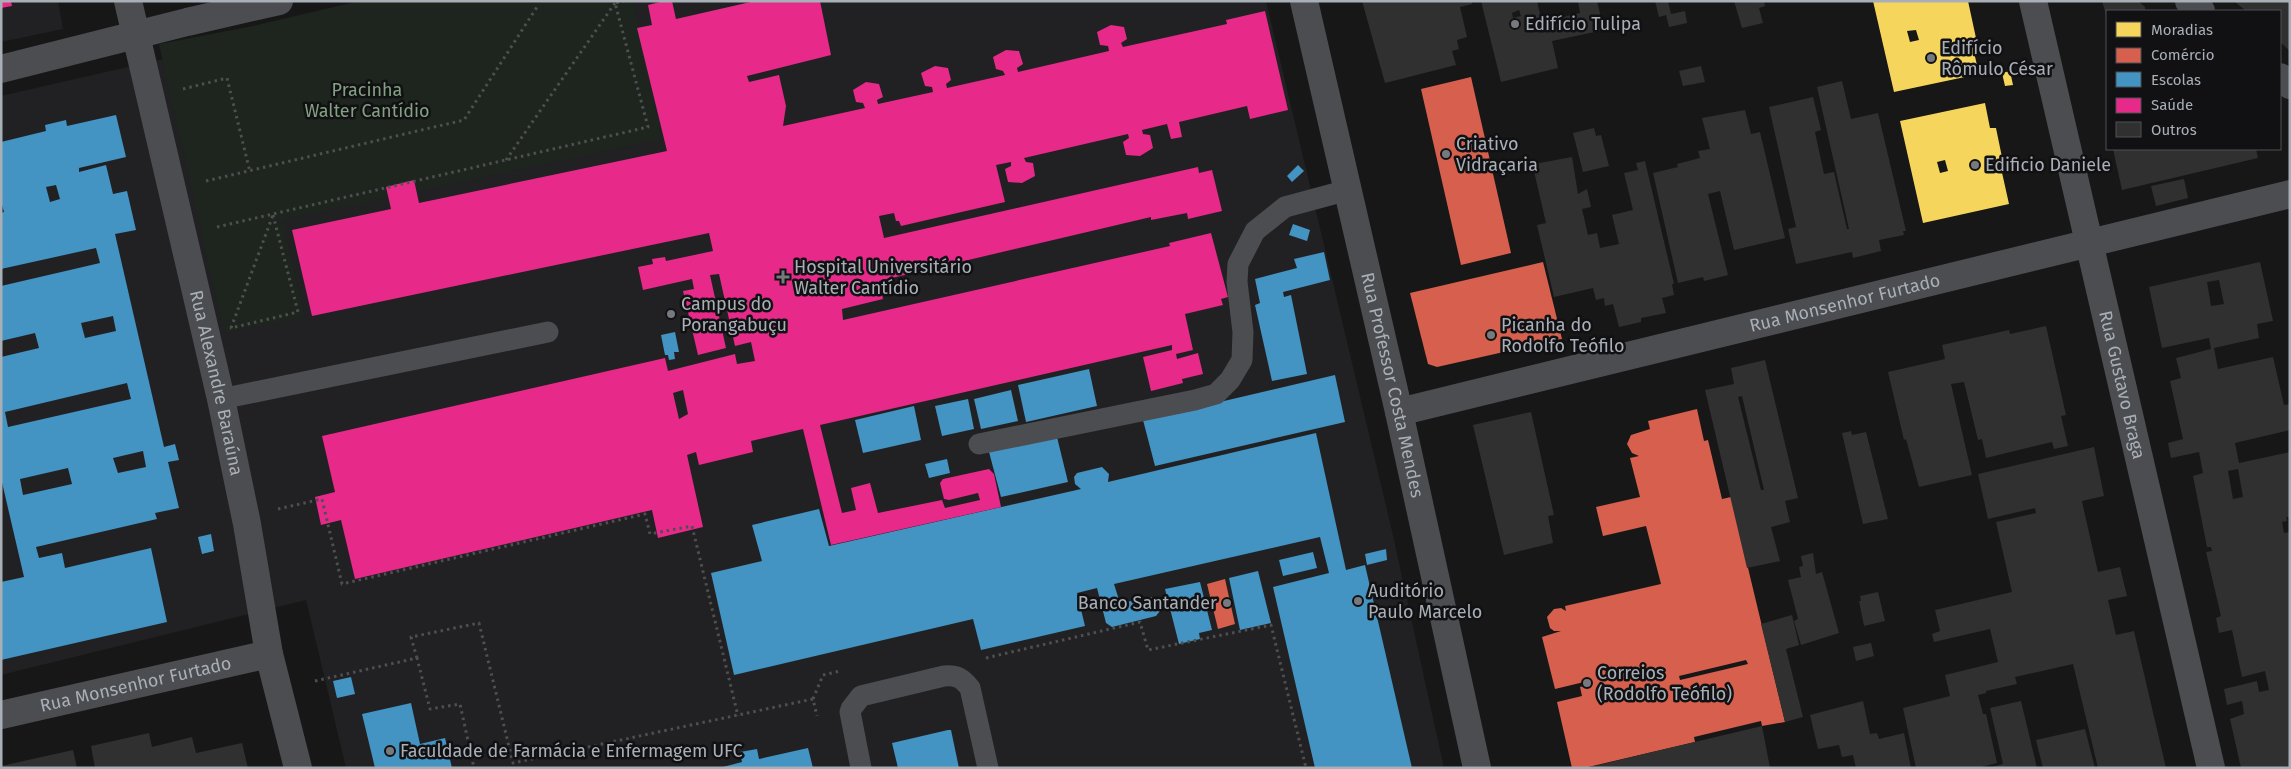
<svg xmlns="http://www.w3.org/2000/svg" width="2291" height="769" viewBox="0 0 2291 769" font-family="'Fira Sans',sans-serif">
<rect width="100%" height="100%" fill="#171717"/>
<g fill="#212123">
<polygon points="1,1 58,1 63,29 1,42"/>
<polygon points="430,1 1266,1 1392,531 1444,768 346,768 306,600 1,675 1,96 180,55"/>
</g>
<polygon fill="#1e241e" points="359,1 633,1 662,139 282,220 305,317 224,333 159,44 253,26"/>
<g fill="#f6d55c" fill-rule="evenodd">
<path d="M1873 1H1968L1976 38 1971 39 1979 74 1894 92ZM1916 30 1919 40 1910 42 1907 31Z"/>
<polygon points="2010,71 2013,85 2005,86 2002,73"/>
<path d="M1985 103 1990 128H1996L2004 167 2001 168 2009 204 1923 223 1900 121ZM1945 160 1948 171 1940 173 1937 162Z"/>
</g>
<g fill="#d6604d" fill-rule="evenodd">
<polygon points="1471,77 1511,253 1461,265 1421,89"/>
<polygon points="1543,262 1562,339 1437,367 1428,364 1410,293"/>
<path d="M1697 409 1704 441 1708 440 1722 499 1731 497 1785 722 1762 726 1761 721 1694 737 1695 742 1584 768H1572L1557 702 1582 696 1580 687 1585 686 1584 682 1555 689 1542 637 1561 631H1554L1550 628 1547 617 1554 609 1561 608 1566 611 1565 606 1661 584 1646 526 1603 536 1596 507 1640 497 1630 458 1639 456 1632 453 1627 444 1631 435 1650 429 1648 421ZM1746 660 1748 664 1680 680 1679 676Z"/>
<polygon points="1225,579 1235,624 1218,629 1207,584"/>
</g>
<g fill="#4393c3" fill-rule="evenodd">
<path d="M116 115 126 157 79 168V172L106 165 113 194 127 191 136 230 115 234 164 447 175 444 179 460 168 462 179 508 155 513 157 519 36 547 39 558 62 553 65 568 151 548 167 622 1 660V582L24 577 1 478V357L39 348 35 333 1 341V286L100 263 96 248 1 269V213L4 212 1 201V142L46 131 45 125 66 120 67 126ZM56 185 60 199 50 202 46 187ZM113 316 116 331 85 338 81 323ZM127 383 131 399 8 427 5 412ZM143 451 146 467 118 473 113 458ZM68 468 72 484 23 495 20 479Z"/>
<polygon points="1298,165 1304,171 1292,182 1287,176"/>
<polygon points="1293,224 1310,230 1307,241 1289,235"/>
<polygon points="1324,252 1330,280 1283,292 1284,297 1291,295 1307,374 1272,381 1255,305 1260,303 1255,279 1297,268 1294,259"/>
<polygon points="675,332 679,352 674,352 675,359 669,360 668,355 665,355 661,335"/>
<polygon points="1089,369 1097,406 1026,422 1018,385"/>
<polygon points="1335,375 1345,422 1155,466 1143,420"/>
<polygon points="1011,390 1018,421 981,429 974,399"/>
<polygon points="968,399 974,429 942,436 935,406"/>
<polygon points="914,406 921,440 863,453 855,420"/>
<polygon points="1316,433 1346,570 1365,565 1412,768 1315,768 1273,587 1329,573 1320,537 1114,584 1120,603 1153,597 1157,600 1160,611 1156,616 1112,627 1106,623 1097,588 1077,593 1085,626 981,650 973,619 734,675 711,573 762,561 752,525 819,509 829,546 1081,489 1075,484 1074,477 1077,473 1102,467 1109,474 1108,482"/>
<polygon points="1057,437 1068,482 1001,497 989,452"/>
<polygon points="947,459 950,473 929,478 925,464"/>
<polygon points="211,534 214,551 202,554 198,537"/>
<polygon points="1386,549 1387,560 1367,565 1365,554"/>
<polygon points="1313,552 1317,568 1283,576 1279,560"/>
<polygon points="1258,571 1271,623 1240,630 1229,578"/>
<polygon points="1200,582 1212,630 1199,633 1200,639 1179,644 1165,589"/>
<polygon points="351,677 355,694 337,698 333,681"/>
<polygon points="411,703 420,744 445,738 452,768 375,768 362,714"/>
<polygon points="948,730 951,730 959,768 898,768 892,743"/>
<polygon points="808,748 813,768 719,768 742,762 740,752 757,749 759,759"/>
</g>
<g fill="#e7298a" fill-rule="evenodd">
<polygon points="1,1 11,1 12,6 1,8"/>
<path d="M664 1H672L676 19 755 1H820L831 55 747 76 749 82 779 75 786 106 783 126 865 108 863 103 856 102 853 90 866 82 879 84 883 97 877 100 878 104 933 92 932 87 925 86 921 73 935 66 948 68 951 80 946 84 947 88 1005 75 1003 71 996 69 993 57 1006 50 1019 51 1023 64 1017 68 1018 72 1109 51 1108 46 1100 45 1097 32 1111 25 1124 27 1127 39 1121 43 1123 47 1227 24 1226 20 1265 11 1288 110 1250 119 1247 106 1179 122 1182 137 1171 139 1167 124 1142 130 1143 134 1150 135 1153 148 1140 156 1126 155 1123 142 1129 138 1128 134 1024 158 1026 162 1033 163 1035 176 1022 183 1008 182 1005 169 1011 166V162L996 165 1005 202 901 226 899 221H896L894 213 879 216 884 238 1198 167 1199 173 1212 170 1222 211 1188 219 1187 213 1151 220V217L879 281 883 299 842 309 843 320 1170 246 1169 243 1211 233 1228 297 1221 299 1223 305 1185 314 1193 350 1176 354 1177 359 1198 353 1203 374 1182 379 1183 383 1151 391 1143 357 1172 350V345L820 425 842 513 856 510 851 488 870 483 878 513 942 500 945 508 980 500 978 493 949 500 944 499 940 483 943 479 989 469 994 474 1001 507 831 545 803 429 751 441 753 452 699 465 696 452 687 455 703 527 658 538 652 510 355 579 341 520 321 525 315 497 335 492 322 436 665 358 668 371 735 354 737 364 755 361 751 342 735 346 719 274 710 275 726 348 698 355 683 291 694 289 692 279 643 290 638 267 653 264 652 259 665 257 666 261 713 251 709 233 312 316 292 230 391 209 386 187 414 180 419 203 667 151 637 28 652 25 648 5ZM683 390 688 414 679 419 673 393Z"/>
</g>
<g fill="#303031" fill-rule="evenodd">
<polygon points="1362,1 1472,1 1472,4 1460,7 1467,37 1457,40 1459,49 1452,51 1456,65 1385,83"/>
<path d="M1481 1H1537L1544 31 1550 30 1547 21 1580 13 1578 1H1597L1604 30 1552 41 1558 68 1501 82ZM1519 10 1521 16 1513 18 1512 13Z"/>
<polygon points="1655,1 1668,1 1671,14 1685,11 1687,23 1669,27 1666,15 1659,17"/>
<polygon points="1734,1 1764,1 1765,6 1759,8 1763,23 1742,28"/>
<polygon points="2102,1 2138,1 2145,7 2145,11 2107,11 2107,18"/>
<polygon points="2234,1 2290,1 2290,51 2280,42 2280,11 2246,11"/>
<polygon points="1701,66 1705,82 1683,86 1679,71"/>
<polygon points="1842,81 1851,119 1878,113 1906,231 1903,231 1904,235 1879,240 1881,251 1853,258 1852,252 1796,264 1788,229 1796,227 1769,107 1813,97 1821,130 1815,132 1824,174 1834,172 1847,229 1849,229 1817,87"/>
<polygon points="1745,110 1751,134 1760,132 1785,238 1734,250 1720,191 1708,194 1728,275 1704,281 1703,277 1678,283 1653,173 1678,167 1677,164 1700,158 1698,151 1710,149 1702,118"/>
<polygon points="1594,128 1596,136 1601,135 1609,166 1583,172 1573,133"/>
<polygon points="2113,149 2256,149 2258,158 2122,190"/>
<polygon points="1572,157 1578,194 1587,189 1591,207 1582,209 1588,235 1597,233 1600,248 1619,244 1612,215 1633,210 1624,173 1638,170 1636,163 1645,161 1674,284 1672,284 1674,295 1662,298 1666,313 1641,318 1641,322 1619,327 1613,304 1605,306 1604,298 1596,300 1593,288 1554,297 1537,225 1546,223 1533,167 1534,164"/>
<polygon points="2184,179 2188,198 2156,206 2151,186"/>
<path d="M2260 262 2273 321 2257 324 2259 338 2214 348 2218 369 2273 357 2284 405 2290 404V430L2235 443 2239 463 2290 452V517H2286L2287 521 2282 522 2284 533 2290 532V766L2280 768H2241L2230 719 2244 714 2242 701 2227 705 2224 689 2257 681 2259 692 2269 690 2265 671 2242 677 2232 630 2219 633 2216 618 2221 616 2206 552 2212 551 2211 547H2207L2193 476 2203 473 2199 452 2171 458 2168 443 2183 439 2170 381 2181 378 2176 358 2211 349 2209 338 2162 348 2149 287ZM2219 280 2224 304 2211 306 2207 282ZM2238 469 2243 497 2233 499 2228 471Z"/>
<polygon points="2046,326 2066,415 2061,416 2068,446 2054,449 2052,442 1986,458 1982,439 1978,440 1964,382 1951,384 1972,475 1919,487 1906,439 1904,440 1888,372 1945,359 1942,345 2009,330 2010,334"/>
<path d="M1765 360 1798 498 1785 501 1790 522 1771 527 1780 561 1747 568 1705 390 1734 384 1731 368ZM1742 396 1764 490H1761L1738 397Z"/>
<polygon points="1531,412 1554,515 1548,516 1553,543 1504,555 1473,425"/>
<polygon points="1851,431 1852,435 1866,432 1888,519 1863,524 1842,433"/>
<polygon points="2094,447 2104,496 2082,501 2085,515 2098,572 2120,567 2127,596 2108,600 2116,635 2134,631 2166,768 2098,768 2073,664 2015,677 2017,684 1986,691 1986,693 1978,695 1983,714 1986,714 1997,763 1977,768 1916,768 1903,708 1950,696 1945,675 1998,662 1990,629 1934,642 1932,634 1940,631 1935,610 2012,592 1996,522 2036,513 2035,508 1988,519 1978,474"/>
<polygon points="1813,553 1816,574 1822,572 1839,633 1801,645 1794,621 1798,619 1788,580 1801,577 1799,567 1803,566 1801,556"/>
<polygon points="1878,592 1885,621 1864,626 1859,601 1861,601 1860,596"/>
<polygon points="1792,615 1799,645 1786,649 1803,717 1785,722 1761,624"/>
<polygon points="1871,643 1874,656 1856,661 1853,647"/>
<polygon points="1863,701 1870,734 1877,733 1879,739 1904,733 1911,768 1856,768 1853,755 1842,757 1839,745 1818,749 1810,715"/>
<polygon points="2021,701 2037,768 1989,768 2003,764 1990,708"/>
<polygon points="1762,726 1770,768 1587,768 1644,754"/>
<polygon points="2085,729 2095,768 2043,768 2036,740"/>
<polygon points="149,733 152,747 192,737 196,753 242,743 248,768 95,768 91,746"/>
<polygon points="73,750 77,768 1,768 1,766"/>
</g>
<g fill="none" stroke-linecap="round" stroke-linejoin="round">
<g stroke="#4d4f51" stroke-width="3" stroke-dasharray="2.5 4" stroke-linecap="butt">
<polyline points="183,89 227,78 250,172"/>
<polyline points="506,160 615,3"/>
<polyline points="206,181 464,120 537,7"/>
<polygon points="273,215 298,312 231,328"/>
<polyline points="217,227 648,127 615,3 624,1"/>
<polyline points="278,509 322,499 342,584 645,514 650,534 692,526 738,716"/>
<polyline points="417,658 411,637 479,623 513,763 813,699 817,716"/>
<polyline points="986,658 1140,622 1148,650 1271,625 1306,768"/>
<polyline points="315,681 417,658 430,709 460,704 474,768"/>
<polyline points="813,699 823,675 840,671"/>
</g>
<g stroke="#4b4d50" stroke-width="21">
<polyline points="221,399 548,332"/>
<polyline points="979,444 1195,400 1216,394 1230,380 1242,360 1243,332 1237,282 1238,264 1255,231 1285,207 1348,190"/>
<path d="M861 768 850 712 851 709 861 696 944 676C957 675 962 678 970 688L988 768"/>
</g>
<g stroke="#4b4d50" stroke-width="28">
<path id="s1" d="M128 1 221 399 247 524 269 654 298 768"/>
<polyline points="2189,1 2201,11"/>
<polyline points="2280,77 2290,85"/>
<path id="s2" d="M1399 412 2290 194"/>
<path id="s3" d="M1 715 269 654"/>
</g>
<g stroke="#4b4d50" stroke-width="28">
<path id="s4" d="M1304 1 1399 412 1477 768"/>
<path id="s5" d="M2033 1 2211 768"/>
<polyline points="1,69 187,22 279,1"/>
</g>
</g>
<g fill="#767a7f" stroke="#111113" stroke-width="2">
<circle cx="1515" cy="24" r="5"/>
<circle cx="1931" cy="58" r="5"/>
<circle cx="1446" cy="154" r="5"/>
<circle cx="1975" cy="165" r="5"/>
<path d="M780.5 269.5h5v5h5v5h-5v5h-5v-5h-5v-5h5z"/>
<circle cx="671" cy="314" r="5"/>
<circle cx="1491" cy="335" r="5"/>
<circle cx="1358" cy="601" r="5"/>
<circle cx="1227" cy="603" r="5"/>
<circle cx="1587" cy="683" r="5"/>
<circle cx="390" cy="751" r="5"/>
</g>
<g text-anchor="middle" stroke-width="5" stroke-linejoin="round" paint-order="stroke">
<g font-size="18" fill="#a9afb7" stroke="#111113" text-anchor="start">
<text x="1525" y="30">Edifício Tulipa</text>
<text x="1941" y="54">Edifício<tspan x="1941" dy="21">Rômulo César</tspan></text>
<text x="1456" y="150">Criativo<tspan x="1456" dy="21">Vidraçaria</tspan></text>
<text x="1985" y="171">Edificio Daniele</text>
<text x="794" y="273">Hospital Universitário<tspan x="794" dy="21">Walter Cantídio</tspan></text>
<text x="681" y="310">Campus do<tspan x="681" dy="21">Porangabuçu</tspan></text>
<text x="1501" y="331">Picanha do<tspan x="1501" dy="21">Rodolfo Teófilo</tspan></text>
<text x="1368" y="597">Auditório<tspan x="1368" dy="21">Paulo Marcelo</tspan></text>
<text x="1217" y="609" text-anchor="end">Banco Santander</text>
<text x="1597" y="679">Correios<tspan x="1597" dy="21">(Rodolfo Teófilo)</tspan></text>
<text x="400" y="757">Faculdade de Farmácia e Enfermagem UFC</text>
</g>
<g font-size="18" fill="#84a082" stroke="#111113">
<text x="367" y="96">Pracinha<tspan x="367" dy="21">Walter Cantídio</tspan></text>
</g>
<g font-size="18" fill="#a9afb7" stroke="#111113">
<text dy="6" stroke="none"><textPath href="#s2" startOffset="459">Rua Monsenhor Furtado</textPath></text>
<text dy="6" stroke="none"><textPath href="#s1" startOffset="392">Rua Alexandre Baraúna</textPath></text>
<text dy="6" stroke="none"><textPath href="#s4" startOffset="394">Rua Professor Costa Mendes</textPath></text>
<text dy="6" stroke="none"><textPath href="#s5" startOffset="394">Rua Gustavo Braga</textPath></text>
<text dy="6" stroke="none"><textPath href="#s3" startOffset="138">Rua Monsenhor Furtado</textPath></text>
</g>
</g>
<rect width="2291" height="769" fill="none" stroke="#a9afb7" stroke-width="5"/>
<rect x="2106" y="10" width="175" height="140" fill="#111113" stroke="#4e5055"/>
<rect x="2116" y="22" width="25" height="15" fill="#f6d55c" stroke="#4e5055"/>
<text x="2151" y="35" font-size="15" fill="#a9afb7">Moradias</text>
<rect x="2116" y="48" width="25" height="15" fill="#d6604d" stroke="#4e5055"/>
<text x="2151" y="60" font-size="15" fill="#a9afb7">Comércio</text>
<rect x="2116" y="72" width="25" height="15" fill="#4393c3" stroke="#4e5055"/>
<text x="2151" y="85" font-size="15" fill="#a9afb7">Escolas</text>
<rect x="2116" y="98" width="25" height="15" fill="#e7298a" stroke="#4e5055"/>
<text x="2151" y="110" font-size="15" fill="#a9afb7">Saúde</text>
<rect x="2116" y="122" width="25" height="15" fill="#303031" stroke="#4e5055"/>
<text x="2151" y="135" font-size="15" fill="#a9afb7">Outros</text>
</svg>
